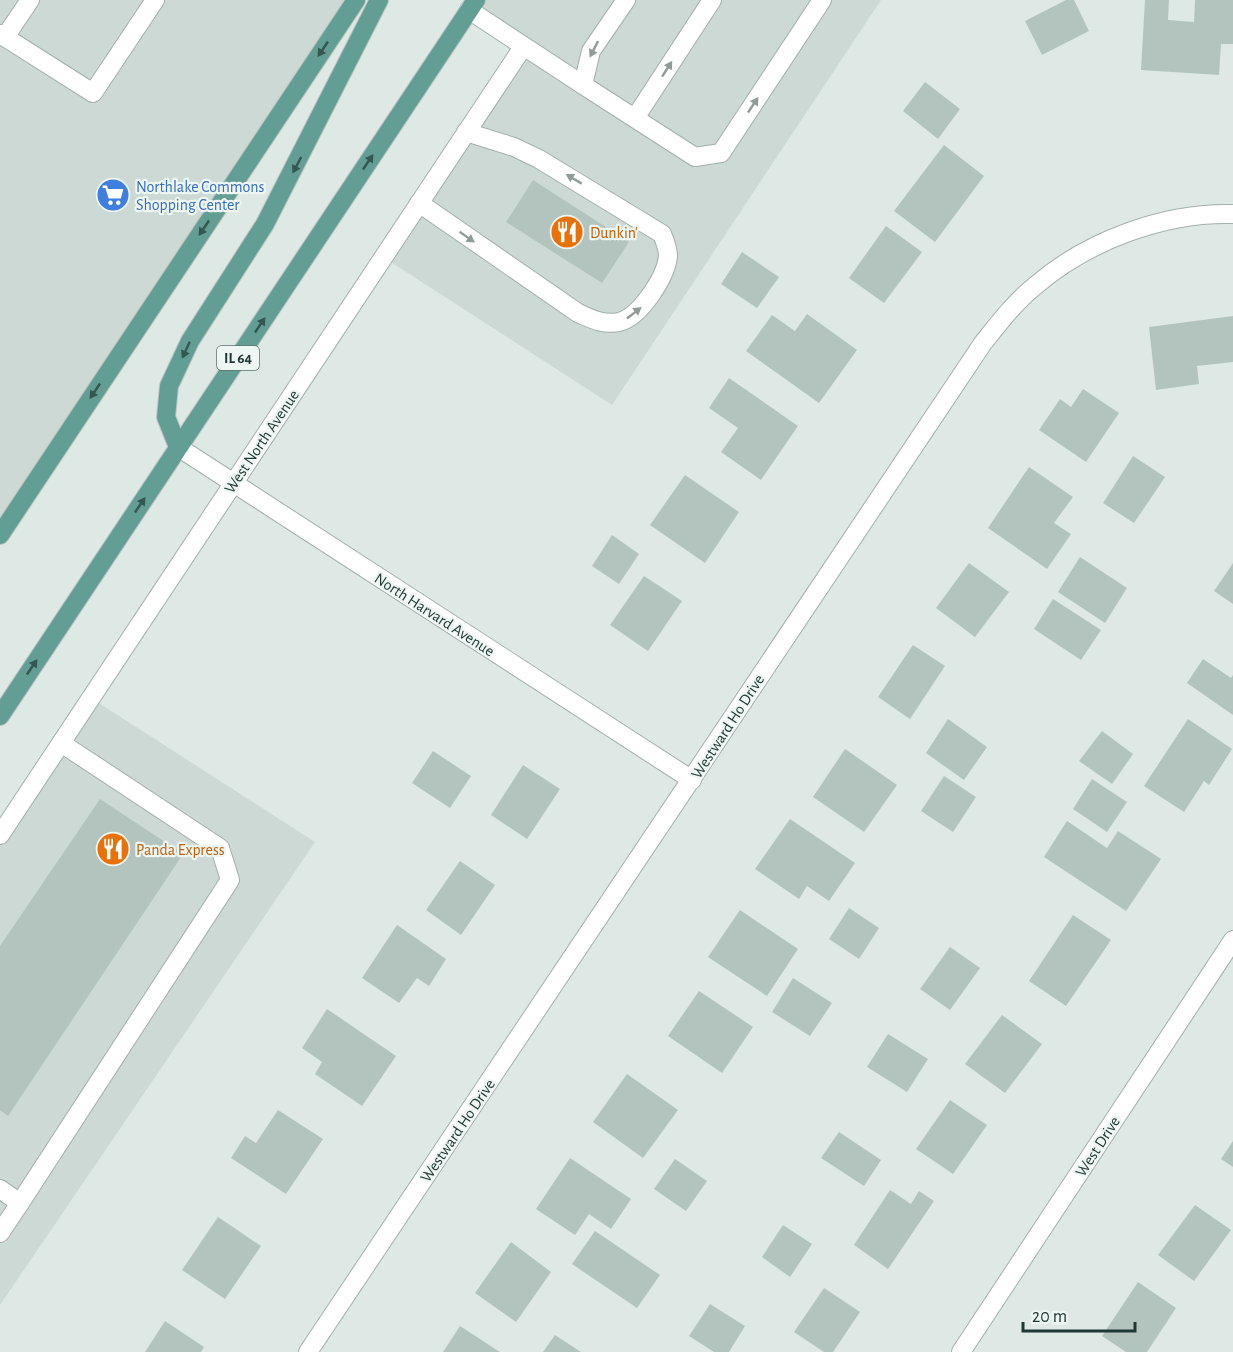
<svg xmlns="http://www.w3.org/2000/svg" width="1233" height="1352" viewBox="0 0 1233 1352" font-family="'Alegreya Sans',sans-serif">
<rect width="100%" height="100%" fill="#dee9e5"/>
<g fill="#ccd9d4">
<polygon points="0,0 356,0 0,535"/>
<polygon points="476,0 881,0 612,405 383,257 522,47 469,10"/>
<polygon points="91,698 315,842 0,1305 0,835"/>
</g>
<g fill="#b3c4bf">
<polygon points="1066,0 1074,0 1089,31 1042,55 1025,21"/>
<polygon points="1145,0 1169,0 1168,20 1194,22 1195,0 1233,0 1233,44 1221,44 1219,75 1141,70"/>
<polygon points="925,82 960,109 938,139 903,111"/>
<polygon points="944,145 984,176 935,242 894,211"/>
<polygon points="533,180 629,242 602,283 506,222"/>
<polygon points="886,226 922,252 884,303 849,278"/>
<polygon points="742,252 779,277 757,308 721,284"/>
<polygon points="807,314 857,350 819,403 746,351 772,315 795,331"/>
<polygon points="1233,316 1233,362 1197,366 1199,384 1156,390 1149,327"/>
<polygon points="729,378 798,426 761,480 721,452 738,428 709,408"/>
<polygon points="1083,389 1119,413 1086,462 1039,430 1060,399 1071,407"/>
<polygon points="1133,456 1165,477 1134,523 1103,503"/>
<polygon points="1029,467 1073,497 1054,523 1071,534 1047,569 988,528"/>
<polygon points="685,475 739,512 705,563 650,525"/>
<polygon points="612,535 639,554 619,584 592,566"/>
<polygon points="1080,557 1127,588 1105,623 1058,592"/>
<polygon points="969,563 1009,592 975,637 936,608"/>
<polygon points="1233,563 1233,604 1214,591"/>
<polygon points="644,576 682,601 648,651 610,625"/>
<polygon points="1053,599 1101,630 1081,660 1034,629"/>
<polygon points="913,645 945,666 910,719 878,697"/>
<polygon points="1203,659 1231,678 1233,675 1233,715 1187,683"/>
<polygon points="948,719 987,747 964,780 926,753"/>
<polygon points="1188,719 1232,749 1209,785 1204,781 1184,812 1144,786"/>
<polygon points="1102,731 1133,754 1112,784 1079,761"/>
<polygon points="845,749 897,785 864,832 813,797"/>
<polygon points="433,751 471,776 450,808 412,783"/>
<polygon points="523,765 560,789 527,839 491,815"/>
<polygon points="944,776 976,797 953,832 921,811"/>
<polygon points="1092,779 1127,802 1107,832 1073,809"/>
<polygon points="100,799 183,854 8,1116 0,1110 0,946"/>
<polygon points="790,819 855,863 829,901 807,886 799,899 755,869"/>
<polygon points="1067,821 1107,848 1118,831 1161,859 1126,911 1044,857"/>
<polygon points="460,861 495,885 461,935 426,910"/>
<polygon points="849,908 879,928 859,959 829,939"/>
<polygon points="740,910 798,949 767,996 708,957"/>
<polygon points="1073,915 1111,940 1066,1006 1029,981"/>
<polygon points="397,925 446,959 429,986 417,978 399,1003 362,978"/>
<polygon points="950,947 980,968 950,1010 920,989"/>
<polygon points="793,978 832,1003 810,1036 772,1012"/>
<polygon points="699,991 753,1027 722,1073 668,1036"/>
<polygon points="327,1009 396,1056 362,1106 315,1074 322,1062 302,1048"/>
<polygon points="1002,1015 1042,1044 1005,1093 965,1064"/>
<polygon points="888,1034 928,1059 907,1092 867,1067"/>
<polygon points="627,1074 678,1110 643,1158 593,1122"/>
<polygon points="950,1100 987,1125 953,1174 916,1149"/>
<polygon points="278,1110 323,1139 286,1194 231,1158 245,1136 256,1143"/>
<polygon points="839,1132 881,1160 864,1186 821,1158"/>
<polygon points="1233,1141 1233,1167 1221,1159"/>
<polygon points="570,1158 631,1199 611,1229 589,1214 575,1235 536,1209"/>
<polygon points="675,1159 707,1181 686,1211 654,1189"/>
<polygon points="890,1190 911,1204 919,1191 934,1201 888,1269 854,1245"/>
<polygon points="1195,1205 1231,1230 1194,1281 1158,1255"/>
<polygon points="218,1217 261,1246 225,1299 182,1270"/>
<polygon points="783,1225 812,1244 790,1277 762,1257"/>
<polygon points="595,1231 660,1275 637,1308 572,1264"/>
<polygon points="511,1242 551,1272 516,1322 475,1293"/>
<polygon points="1138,1282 1176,1308 1147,1352 1126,1352 1102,1336"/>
<polygon points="824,1288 860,1312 833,1352 824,1352 794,1332"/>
<polygon points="710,1304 745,1326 729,1352 714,1352 689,1336"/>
<polygon points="165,1321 204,1347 201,1352 145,1352"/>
<polygon points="460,1326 500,1352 443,1352"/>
<polygon points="555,1335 581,1352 543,1352"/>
</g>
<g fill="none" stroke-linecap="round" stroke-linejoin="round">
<defs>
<g id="minor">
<polyline points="626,0 591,51 583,85 695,157 721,153 822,0"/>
<polyline points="469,10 583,85"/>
<polyline points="0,34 93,93 155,0"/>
<polyline points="5,37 30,0"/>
<polyline points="635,118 712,0"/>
<path d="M419 203 578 313C592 319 603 325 619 322 640 317 666 277 668 256 668 248 665 241 662 234L539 159 514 147 466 132"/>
<polyline points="178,447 692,780"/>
<polyline points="0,835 523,47"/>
<polyline points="0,1189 20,1203 230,880 220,848 61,743"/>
<polyline points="0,1233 20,1203"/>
<path d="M308 1352 983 343C999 323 1015 302 1035 286 1087 241 1164 212 1233 214"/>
<polyline points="961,1352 1233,940"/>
</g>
<g id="major">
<polyline points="178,447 166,417 169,386 190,341 265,224 379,0"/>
<polyline points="0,535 356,0"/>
<polyline points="0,716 476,0"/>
</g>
</defs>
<use href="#minor" stroke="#a1b0ac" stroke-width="20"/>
<use href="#major" stroke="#bcc3c2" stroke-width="20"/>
<use href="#minor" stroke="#fff" stroke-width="18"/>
<use href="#major" stroke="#639e95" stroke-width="18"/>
</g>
<defs><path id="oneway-solid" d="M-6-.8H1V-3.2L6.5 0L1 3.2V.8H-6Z" transform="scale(1.5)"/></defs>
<g fill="#345751">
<use href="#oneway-solid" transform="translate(323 49) rotate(124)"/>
<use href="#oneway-solid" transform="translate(368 162) rotate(-56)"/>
<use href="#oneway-solid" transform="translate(297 165) rotate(118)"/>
<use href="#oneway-solid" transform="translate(204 228) rotate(124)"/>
<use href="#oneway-solid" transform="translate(260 325) rotate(-56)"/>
<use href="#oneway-solid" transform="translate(186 350) rotate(115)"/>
<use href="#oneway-solid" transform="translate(95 391) rotate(124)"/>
<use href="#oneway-solid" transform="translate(140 505) rotate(-56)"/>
<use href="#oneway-solid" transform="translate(32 667) rotate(-56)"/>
</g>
<g fill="#909c9a">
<use href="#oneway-solid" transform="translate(594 49) rotate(117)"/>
<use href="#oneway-solid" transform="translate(667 69) rotate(-57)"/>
<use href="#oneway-solid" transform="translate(753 105) rotate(-56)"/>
<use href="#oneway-solid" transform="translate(574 179) rotate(-149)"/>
<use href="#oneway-solid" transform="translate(467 237) rotate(35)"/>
<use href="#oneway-solid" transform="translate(634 313) rotate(-38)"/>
</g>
<defs>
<symbol id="supermarket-disc" viewBox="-11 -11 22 22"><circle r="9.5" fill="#3f7fe0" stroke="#eef6f3"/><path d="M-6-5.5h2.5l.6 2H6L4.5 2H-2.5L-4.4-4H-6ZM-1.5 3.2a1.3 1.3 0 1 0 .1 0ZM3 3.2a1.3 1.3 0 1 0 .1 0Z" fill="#fff"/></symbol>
<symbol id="restaurant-disc" viewBox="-11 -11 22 22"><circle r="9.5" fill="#e8710a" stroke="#eef6f3"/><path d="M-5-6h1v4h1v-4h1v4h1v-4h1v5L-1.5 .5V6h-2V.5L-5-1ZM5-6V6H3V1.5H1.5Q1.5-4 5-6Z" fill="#fff"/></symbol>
</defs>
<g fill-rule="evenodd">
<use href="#supermarket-disc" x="94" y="176" width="38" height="38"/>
<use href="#restaurant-disc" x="548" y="213" width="38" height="38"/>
<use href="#restaurant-disc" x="94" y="830" width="38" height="38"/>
</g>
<g text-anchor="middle" stroke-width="4.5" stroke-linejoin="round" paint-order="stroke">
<rect fill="#eef6f3" stroke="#5e716d" stroke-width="1.5" x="217" y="346" width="42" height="24" rx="4.5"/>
<g font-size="15" font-weight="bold" fill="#203834">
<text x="238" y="363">IL 64</text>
</g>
<g font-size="16" fill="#366cbe" stroke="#eef6f3" text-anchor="start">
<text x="136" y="192">Northlake Commons<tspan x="136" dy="18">Shopping Center</tspan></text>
</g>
<g font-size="16" fill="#c56008" stroke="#eef6f3" text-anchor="start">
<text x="590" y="238">Dunkin'</text>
<text x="136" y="855">Panda Express</text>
</g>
<g font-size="16" fill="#203834" stroke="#eef6f3">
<text transform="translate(261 441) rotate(-56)" y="6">West North Avenue</text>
<text transform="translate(435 614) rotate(33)" y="6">North Harvard Avenue</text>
<text transform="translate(727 726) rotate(-57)" y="6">Westward Ho Drive</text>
<text transform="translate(457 1130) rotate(-56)" y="6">Westward Ho Drive</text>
<text transform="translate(1097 1146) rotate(-57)" y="6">West Drive</text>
</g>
</g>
<path d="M1023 1322v9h112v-9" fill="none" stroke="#203834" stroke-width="3"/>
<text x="1032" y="1322" font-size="18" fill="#203834" stroke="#eef6f3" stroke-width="4.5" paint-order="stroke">20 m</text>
</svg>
